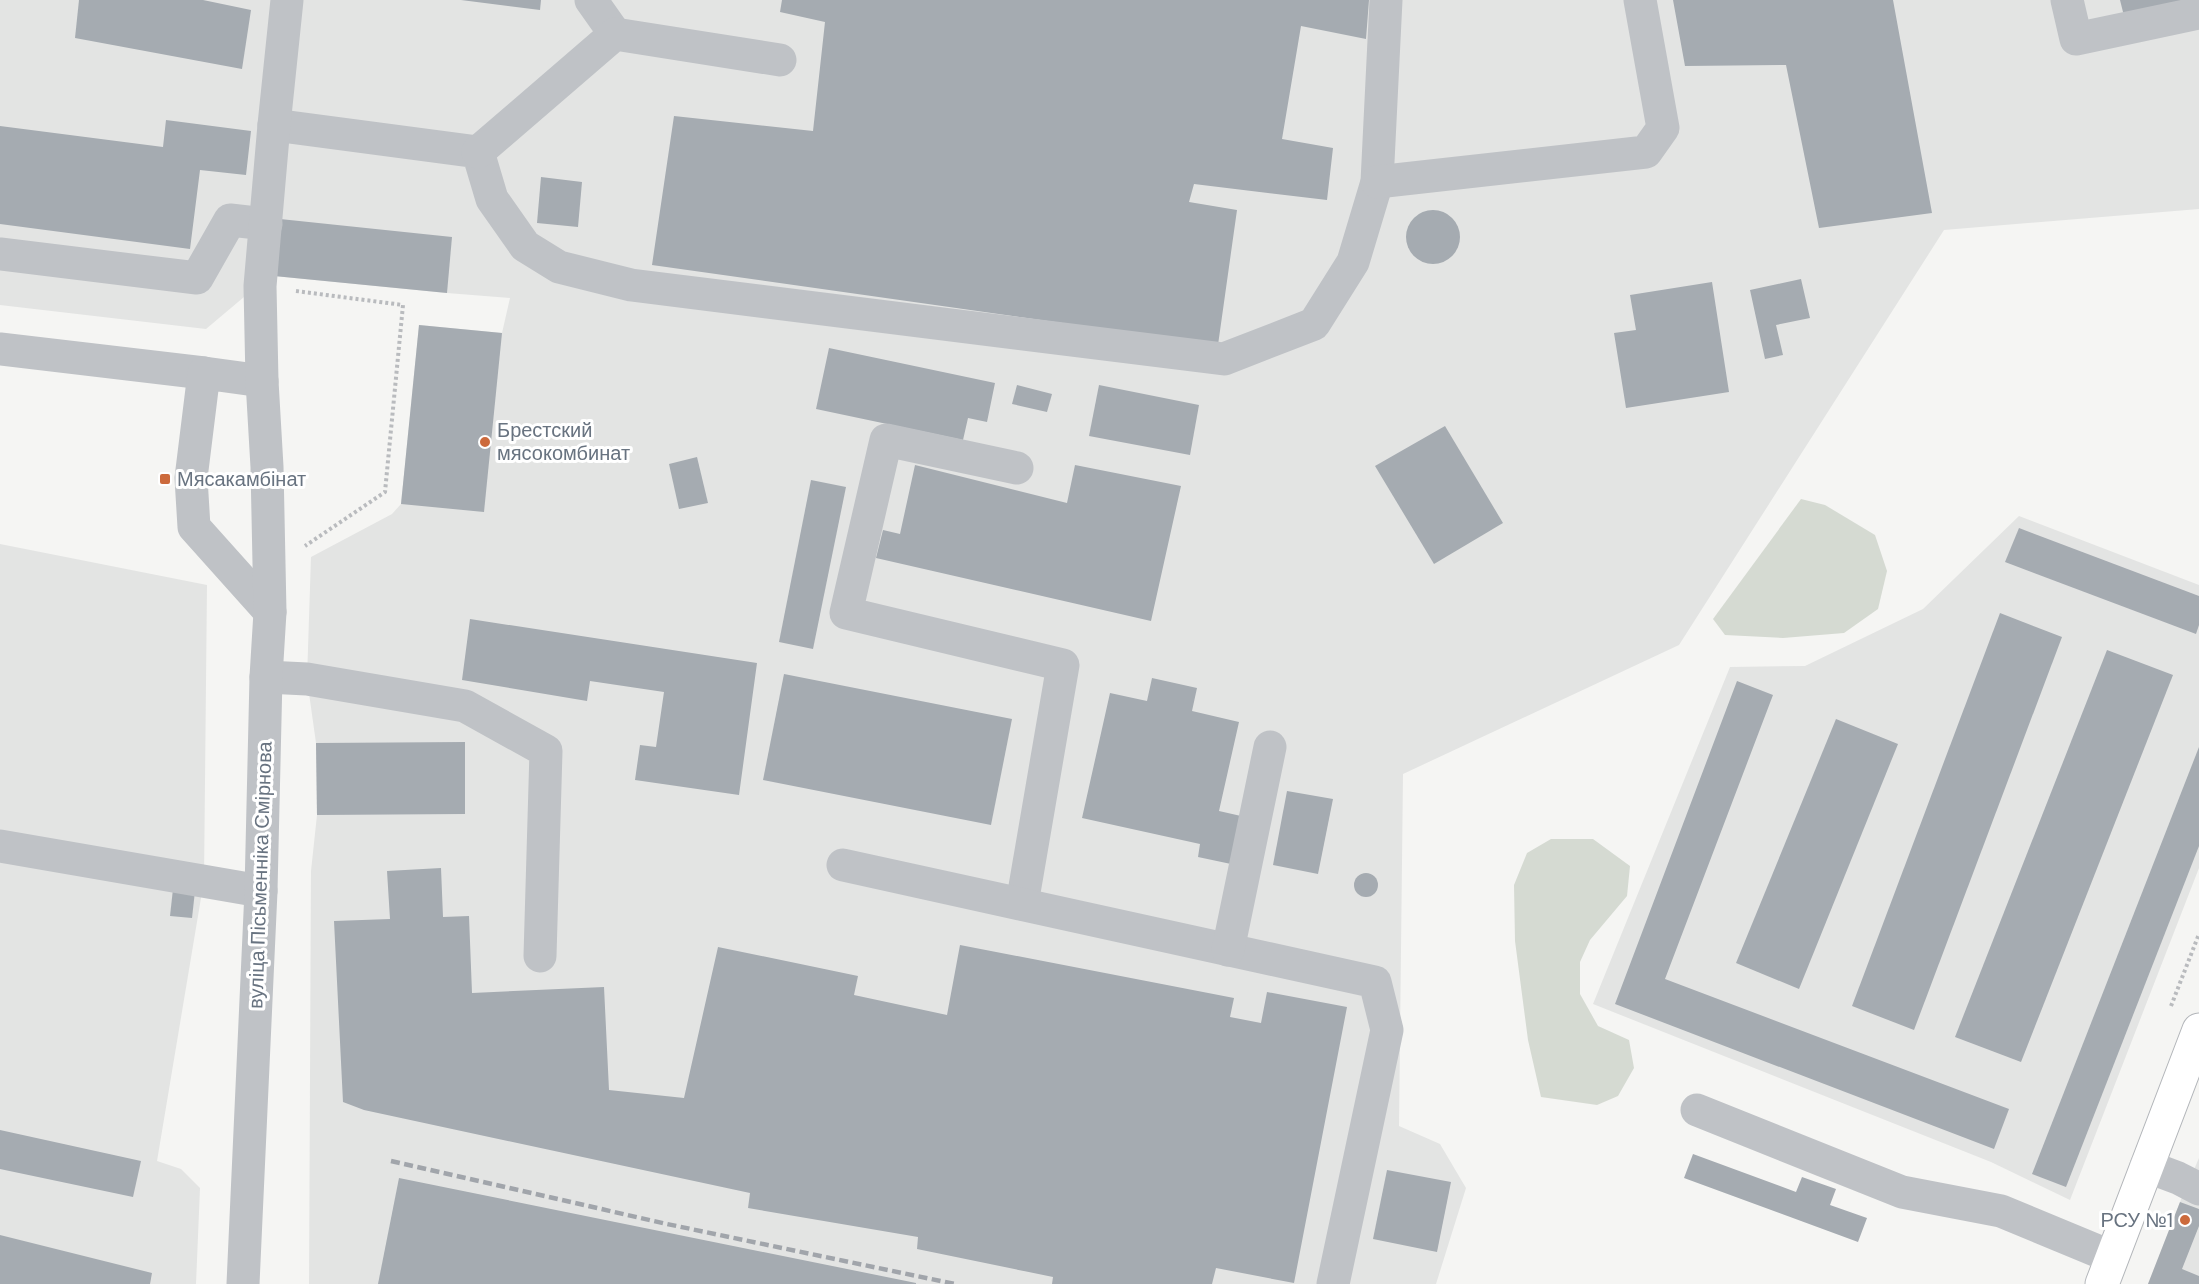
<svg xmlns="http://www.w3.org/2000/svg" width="2199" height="1284" viewBox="0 0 2199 1284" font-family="'DM Sans',sans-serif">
<rect width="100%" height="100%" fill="#f5f5f3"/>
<g fill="#e3e4e3">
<polygon points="0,0 2199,0 2199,209 1944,230 1679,645 1403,774 1399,1126 1440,1144 1466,1188 1436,1284 309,1284 311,871 317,815 316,743 307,679 311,557 392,514 401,504 419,325 502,333 510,298 447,293 274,276 244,297 206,329 0,305"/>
<polygon points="2019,516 2199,585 2199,868 2070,1200 1991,1162 1593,1004 1730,667 1805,666 1923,609"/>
<polygon points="0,544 207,585 204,880 157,1161 181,1169 200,1188 196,1284 0,1284"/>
<polygon points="2199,1158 2199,1284 2148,1284 2180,1202"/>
</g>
<g fill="#d5dad2">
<polygon points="1801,499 1825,505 1875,535 1887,571 1878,609 1844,633 1783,638 1725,635 1713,619"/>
<polygon points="1551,839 1593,839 1630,866 1627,896 1590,940 1580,962 1580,994 1598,1026 1629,1040 1634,1068 1618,1096 1597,1105 1541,1097 1528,1040 1515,941 1514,885 1527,853"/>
</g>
<g fill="#a5abb1">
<polygon points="79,0 203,0 251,10 242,69 75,38"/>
<polygon points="461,0 541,0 540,10"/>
<polygon points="782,0 1369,0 1366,39 1301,26 1282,139 1333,148 1327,200 1194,184 1189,202 1237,210 1218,345 652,265 674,116 813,131 825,22 780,12"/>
<polygon points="1673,0 1893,0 1932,213 1819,228 1786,65 1685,66"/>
<polygon points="2120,0 2199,0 2124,16"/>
<polygon points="166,120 251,131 246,175 200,170 190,249 0,224 0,126 163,147"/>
<polygon points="541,177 582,182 578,227 537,223"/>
<circle cx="1433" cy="237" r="27"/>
<polygon points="280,219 452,237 447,293 274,276"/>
<polygon points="1801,279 1810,318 1776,325 1783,355 1765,359 1750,290"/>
<polygon points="1712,282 1729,392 1626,408 1614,333 1636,330 1630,295"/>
<polygon points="419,325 502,333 484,512 401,504"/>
<polygon points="829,348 995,383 987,422 968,418 963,440 816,409"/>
<polygon points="1017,385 1052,394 1047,412 1012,404"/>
<polygon points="1099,385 1199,405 1190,455 1089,436"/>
<polygon points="1445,426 1503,523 1434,564 1375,466"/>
<polygon points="697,457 708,503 679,509 669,464"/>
<polygon points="915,465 1067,503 1075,465 1181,486 1151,621 876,558 883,530 900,534"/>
<polygon points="811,480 846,487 813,649 779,642"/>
<polygon points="2019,528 2199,596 2199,625 2196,634 2005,562"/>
<polygon points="2000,613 2062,637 1914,1030 1852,1006"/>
<polygon points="470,619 757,663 739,795 635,780 640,745 656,747 664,692 590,681 587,701 462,680"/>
<polygon points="2107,650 2173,675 2021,1062 1955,1037"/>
<polygon points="784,674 1012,719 991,825 763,780"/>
<polygon points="1152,678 1197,688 1192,711 1239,722 1219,811 1241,816 1231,864 1198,857 1200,844 1082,818 1110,693 1147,701"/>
<polygon points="1737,681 1773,695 1665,979 2009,1109 1994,1149 1615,1004"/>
<polygon points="1836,719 1898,744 1799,989 1736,963"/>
<polygon points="465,742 465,814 317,815 316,743"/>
<polygon points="2199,747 2199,846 2066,1187 2032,1174"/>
<polygon points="1287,791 1333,799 1318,874 1273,865"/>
<polygon points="441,868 443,917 469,916 472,993 604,987 609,1090 684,1098 718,947 858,976 854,995 947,1015 960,945 1234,998 1230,1017 1261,1023 1267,992 1347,1007 1294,1283 1216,1268 1212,1284 1052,1284 1053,1277 917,1249 918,1237 748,1208 750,1193 364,1110 343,1102 334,921 390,919 387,871"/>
<circle cx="1366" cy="885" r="12"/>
<polygon points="173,889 195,891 192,918 170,916"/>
<polygon points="0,1130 141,1161 133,1197 0,1169"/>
<polygon points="1693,1154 1796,1192 1802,1177 1836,1189 1830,1205 1867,1218 1858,1242 1684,1178"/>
<polygon points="1387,1170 1451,1182 1437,1252 1373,1239"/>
<polygon points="399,1178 916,1283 916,1284 378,1284"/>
<polygon points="2180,1202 2199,1209 2199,1226 2182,1269 2199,1276 2199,1284 2148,1284"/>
<polygon points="0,1235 152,1273 150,1284 0,1284"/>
</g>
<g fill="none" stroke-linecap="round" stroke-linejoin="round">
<defs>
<polyline id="major" points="2102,1284 2199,1030"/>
</defs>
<use href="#major" stroke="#b3b6ba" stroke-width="35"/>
<g stroke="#b9bbbe" stroke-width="4" stroke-dasharray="3 3" stroke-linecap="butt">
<polyline points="296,291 403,305 385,492 305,546"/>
<polyline points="2171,1006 2199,934"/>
</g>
<g stroke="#bfc2c6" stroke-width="33">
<polyline points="591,0 615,34"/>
<polyline points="2067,0 2076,39 2199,13"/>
<polyline points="274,125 478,152 492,199 525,246 559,267 631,285 1224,359 1314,324 1353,262 1377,182 1386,0"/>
<polyline points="478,152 615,34 780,60"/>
<polyline points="1377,182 1646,152 1663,128 1640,0"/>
<polyline points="0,254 197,278 230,220 266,224"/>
<polyline points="0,349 204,373"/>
<polyline points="262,381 204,373 191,478 194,527 270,612"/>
<polyline points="1017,468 886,440 846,613 1063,665 1022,904"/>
<polyline points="266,677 307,679 465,706 546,751 540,956"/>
<polyline points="0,846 261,891"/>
<polyline points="843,865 1375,982 1387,1030 1333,1284"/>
<polyline points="1228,950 1270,747"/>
<polyline points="1697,1110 1902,1192 2001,1211 2112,1257"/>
<polyline points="2146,1166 2178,1178 2199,1189"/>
<polyline points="243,1284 261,891 266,677 270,612 267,467 262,381 260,286 274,125 287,0"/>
</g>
<use href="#major" stroke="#fff" stroke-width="33"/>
<polyline stroke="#a1a5ab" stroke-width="4.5" stroke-dasharray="9 4.5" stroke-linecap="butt" points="391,1161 667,1224 955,1284"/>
</g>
<g fill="#cc6a3c" stroke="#fff" stroke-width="2">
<circle cx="485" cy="442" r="6"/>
<rect x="159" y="473" width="12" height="12" rx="3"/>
<circle cx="2185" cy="1220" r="6"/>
</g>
<g text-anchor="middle" stroke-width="6" stroke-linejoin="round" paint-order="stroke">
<g font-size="20" fill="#687380" stroke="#fff" text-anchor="start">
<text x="497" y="437">Брестский<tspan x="497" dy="23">мясокомбинат</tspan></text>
<text x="177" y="486">Мясакамбінат</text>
<text x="2173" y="1227" text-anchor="end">РСУ №1</text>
</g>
<g font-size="20" fill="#687380" stroke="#fff">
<text transform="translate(260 875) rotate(-88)" y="7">вуліца Пісьменніка Смірнова</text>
</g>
</g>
</svg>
